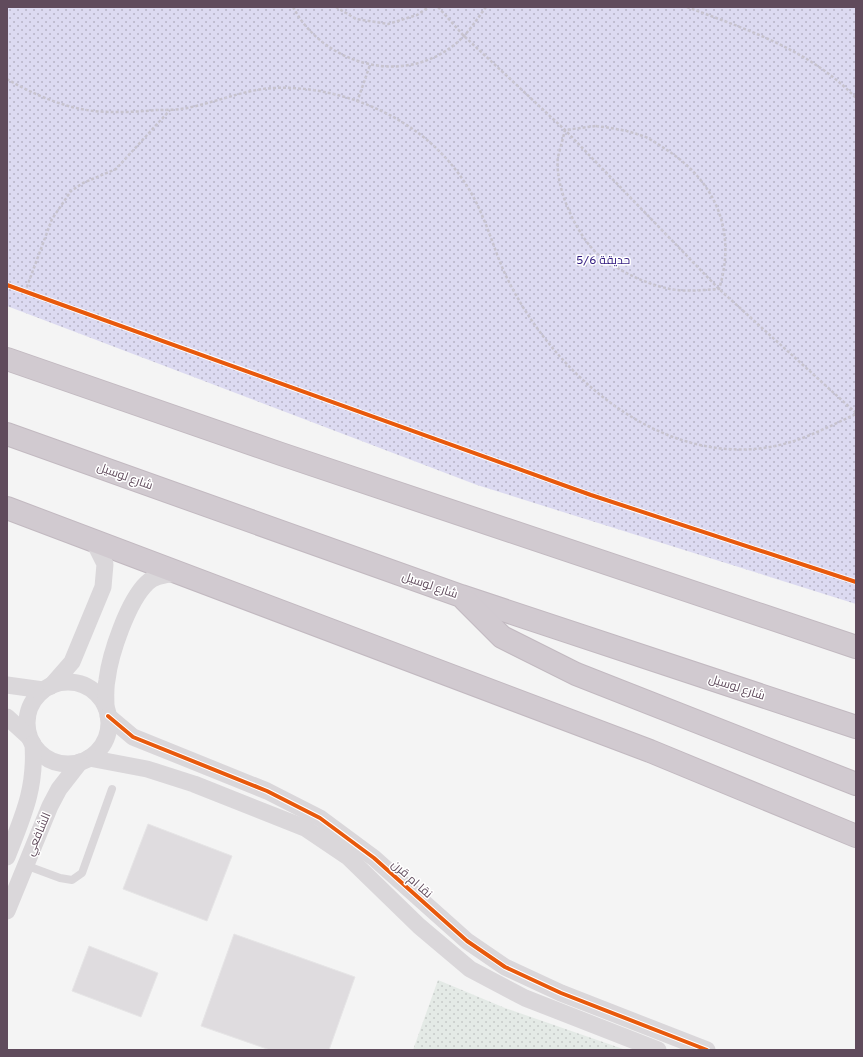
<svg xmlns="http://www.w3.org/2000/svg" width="863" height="1057" viewBox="0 0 863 1057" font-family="Overpass,Cairo,sans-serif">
<defs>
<pattern id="grass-dots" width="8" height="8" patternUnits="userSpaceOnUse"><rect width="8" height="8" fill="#dcdaf1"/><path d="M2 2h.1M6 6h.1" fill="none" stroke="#b6b3c6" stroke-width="1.8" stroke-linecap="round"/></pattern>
<pattern id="sand-dots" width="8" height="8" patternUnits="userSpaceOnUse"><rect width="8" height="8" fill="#e4eae6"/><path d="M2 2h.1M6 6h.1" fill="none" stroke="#c6cac8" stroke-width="1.8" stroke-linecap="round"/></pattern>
</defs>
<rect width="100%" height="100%" fill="#f4f4f4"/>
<polygon fill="url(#grass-dots)" points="7,7 856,7 856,604 477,485 7,306"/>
<polygon fill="url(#sand-dots)" points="438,980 505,1008 626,1050 413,1050"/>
<g fill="#dfdcdf" stroke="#e6e5e6">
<polygon points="148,824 232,856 207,921 123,889"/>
<polygon points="234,934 355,977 329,1050 270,1050 201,1026"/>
<polygon points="89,946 158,973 141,1017 72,991"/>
</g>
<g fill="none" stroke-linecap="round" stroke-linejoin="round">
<defs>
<g id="trunk">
<polyline points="7,359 281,454 856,647"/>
<polyline points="7,434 461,596 856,727"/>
<polyline points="7,508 650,751 856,836"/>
<polyline points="465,600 502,637 576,674 856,784"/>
</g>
</defs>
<use href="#trunk" stroke="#c2b9c0" stroke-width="24"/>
<g stroke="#c7c3ce" stroke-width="2.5" stroke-dasharray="3 2" stroke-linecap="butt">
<path d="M293 7C322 62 397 86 450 48 465 38 475 22 486 7"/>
<polyline points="336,7 356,19 388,24 417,15 429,7"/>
<polyline points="438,7 464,36 565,130 719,289 856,413"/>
<path d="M687 7C748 30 810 50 856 98"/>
<path d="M7 79C32 94 65 108 94 111 114 113 136 112 156 110 166 110 177 110 187 108 212 103 237 93 262 89 313 83 372 100 414 130 442 149 468 181 481 213 491 235 497 258 508 280 554 373 658 466 770 447 800 442 828 427 856 414"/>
<polyline points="357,102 370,65"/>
<path d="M596 126C611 128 626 130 640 135 650 138 659 145 667 150 716 182 737 232 719 289 703 290 685 292 670 289 646 284 621 272 601 257 578 239 554 187 558 157 560 148 563 139 565 130Z"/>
<polyline points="25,292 52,219 71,191 83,183 116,169 170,110"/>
</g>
<polyline stroke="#dad7da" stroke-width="8" points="25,865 60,878 72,880 82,873 112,789"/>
<g stroke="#dad7da" stroke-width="17">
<circle cx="68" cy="723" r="41"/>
<polyline points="7,685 43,690"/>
<polyline points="51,686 72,662 103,587 105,564 96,546 91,539"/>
<path d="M106 708C106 699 105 689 107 680 110 654 128 601 147 583 155 575 166 575 176 573"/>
<polyline points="108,716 133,737 267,791 320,818 374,858 467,941 505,967 561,993 707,1050"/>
<polyline points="7,717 29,737"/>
<polyline points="89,758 147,769 194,784 305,828 348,857 419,926 470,969 525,998 658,1050"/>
<path d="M7 857C23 816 36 789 33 744"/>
<polyline points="7,911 50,806 59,789 80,762"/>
</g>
<use href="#trunk" stroke="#d1cad0" stroke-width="22"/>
<defs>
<g id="cycleway">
<polyline points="7,285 591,495 856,582"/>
<polyline points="108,716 133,737 267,791 320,818 374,858 467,941 505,967 561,993 707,1050"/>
</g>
</defs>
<use href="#cycleway" stroke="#fff" stroke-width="6"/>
<use href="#cycleway" stroke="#e8590c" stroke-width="4"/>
</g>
<g text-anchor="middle" stroke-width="3" stroke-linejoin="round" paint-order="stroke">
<g font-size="12" fill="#321c80" stroke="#fff">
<text x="603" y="264">حديقة 5/6</text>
</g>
<g font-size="12" fill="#604b5c" stroke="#fff">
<text transform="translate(125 476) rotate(20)" y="4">شارع لوسيل</text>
<text transform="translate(430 585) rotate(19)" y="4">شارع لوسيل</text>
<text transform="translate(737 687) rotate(18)" y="4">شارع لوسيل</text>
<text transform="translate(38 834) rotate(-67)" y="4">الشافعي</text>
<text transform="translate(412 879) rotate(42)" y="4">نقا ام قرن</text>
</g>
</g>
<rect width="863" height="1057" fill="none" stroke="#604b5c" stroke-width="16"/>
</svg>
